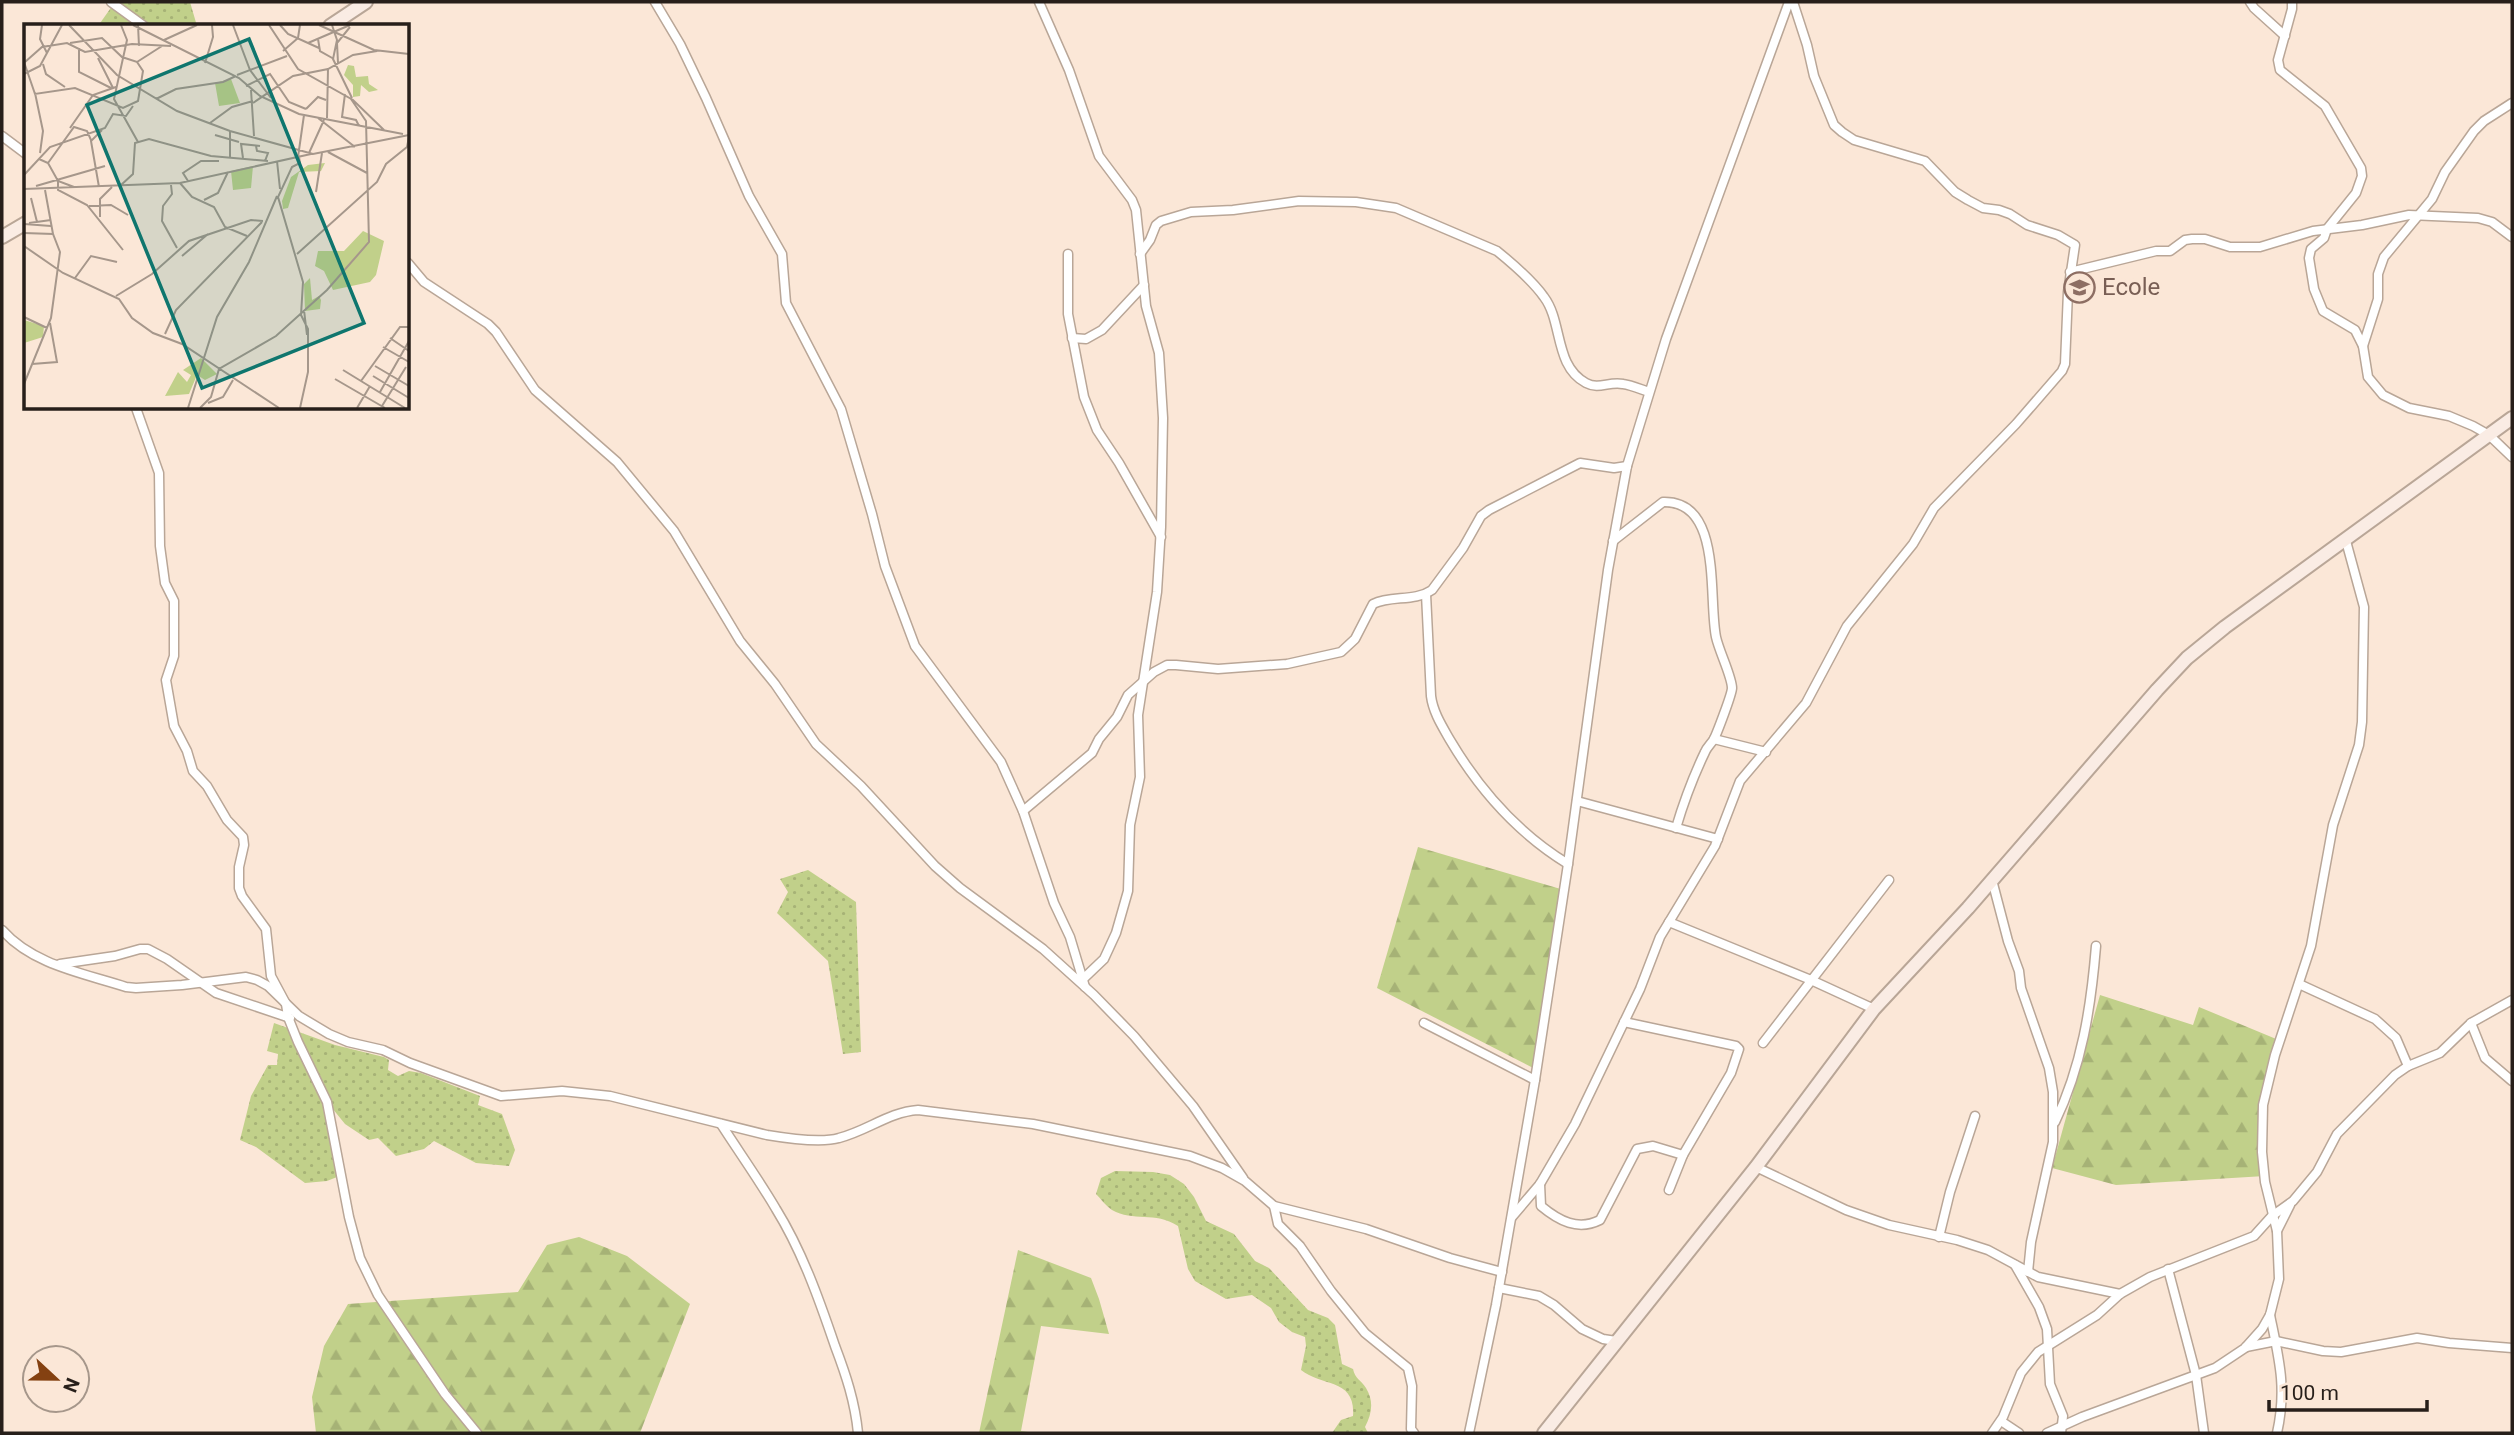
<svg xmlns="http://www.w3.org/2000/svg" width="2514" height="1435" viewBox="0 0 2514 1435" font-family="Roboto,sans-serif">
<defs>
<pattern id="grass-dots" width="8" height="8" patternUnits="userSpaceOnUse" patternTransform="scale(1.75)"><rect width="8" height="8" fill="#c1d08a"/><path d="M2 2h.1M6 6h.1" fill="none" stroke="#a6b276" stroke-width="1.8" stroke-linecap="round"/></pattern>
<pattern id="forest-firs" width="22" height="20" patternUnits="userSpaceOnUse" patternTransform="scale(1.75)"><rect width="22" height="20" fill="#c1d08a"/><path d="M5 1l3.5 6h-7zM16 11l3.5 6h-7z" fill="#a6b276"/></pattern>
</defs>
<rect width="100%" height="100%" fill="#fbe7d7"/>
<g fill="url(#grass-dots)">
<polygon points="115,2 190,2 197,26 98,26"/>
<polygon points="808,870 856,902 861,1052 843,1054 828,961 777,913 788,892 780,879"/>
<polygon points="274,1023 335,1045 384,1057 389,1060 388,1070 398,1076 409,1071 421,1073 480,1096 478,1105 502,1114 515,1150 509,1166 476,1163 434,1141 424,1149 396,1156 378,1138 369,1140 345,1124 328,1103 342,1175 327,1181 305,1183 256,1147 240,1140 251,1096 268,1065 277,1065 278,1054 267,1051"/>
<path d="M1115 1171 1153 1172 1170 1175 1184 1184 1194 1197 1206 1221 1234 1234 1255 1261 1269 1268 1308 1310 1328 1318 1335 1325 1342 1364 1353 1369C1355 1379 1361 1380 1366 1388 1374 1401 1372 1414 1365 1427L1368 1433H1332L1341 1420 1353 1416C1356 1378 1322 1387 1301 1370L1306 1346 1305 1337 1292 1332 1279 1322 1271 1308 1252 1295 1226 1299 1195 1281 1188 1269 1178 1226C1155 1211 1133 1222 1112 1210 1106 1206 1101 1199 1096 1194L1101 1178Z"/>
</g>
<g fill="url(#forest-firs)">
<polygon points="1418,847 1564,890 1537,1070 1377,988"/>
<polygon points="2100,995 2193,1025 2199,1007 2281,1041 2262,1124 2265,1176 2116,1185 2052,1168"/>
<polygon points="579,1237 627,1256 690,1304 640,1433 316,1433 312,1397 324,1346 348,1304 518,1292 547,1245"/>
<polygon points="1018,1250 1091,1278 1099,1299 1109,1334 1041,1326 1021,1431 1035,1433 979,1433"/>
</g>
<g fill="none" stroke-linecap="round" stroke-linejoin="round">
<defs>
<g id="street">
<polyline points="111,2 144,26"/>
<polyline points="655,2 680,44 706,98 749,196 782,254 786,303 841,409 872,514 885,566 915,646 1001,762 1023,811 1054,903 1070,937 1085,987"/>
<polyline points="1039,2 1069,70 1099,156 1132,200 1136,210 1146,306 1159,353 1163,418 1161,527 1157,592 1138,715 1140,777 1130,825 1128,891 1116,933 1104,959 1083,979"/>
<polyline points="2250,2 2254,8 2285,36"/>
<polyline points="2292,2 2292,9 2278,60 2280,70 2325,106 2361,168 2362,176 2356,193 2327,229 2324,238 2311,249 2309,258 2314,289 2323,311 2355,330 2363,346"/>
<polyline points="2512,103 2484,121 2474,131 2445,172 2432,199 2384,257 2378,274 2378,299 2363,346 2368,377 2383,395 2409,408 2449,416 2473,426 2489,435 2512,457"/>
<polyline points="2,136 26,154"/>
<polyline points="1068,254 1068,314 1084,397 1097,430 1119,463 1161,537"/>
<path d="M1140 254 1150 240 1156 225 1161 221 1191 212 1233 210 1299 201 1356 202 1396 208 1497 251C1513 264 1532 280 1544 297 1563 322 1554 366 1586 383 1599 390 1609 381 1623 384 1631 385 1640 389 1649 392"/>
<polyline points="408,263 424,282 488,324 496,332 535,390 617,462 674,531 740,641 775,684 816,744 861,786 935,866 960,888 1043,949 1094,995 1134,1036 1193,1106 1243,1178"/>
<polyline points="2070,272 2156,251 2170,251 2185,240 2192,239 2205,239 2230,247 2260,247 2313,231 2362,225 2409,215 2478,218 2492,222 2512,237"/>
<polyline points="1072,338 1086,339 1102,330 1144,285"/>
<polyline points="136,408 159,473 160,546 165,583 174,601 174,656 166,680 174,726 187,751 193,771 207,786 227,820 243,837 244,845 239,867 239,888 242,896 266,929 271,976 286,1004 288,1017 298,1042 327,1102 349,1217 360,1258 378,1295 445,1394 477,1433"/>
<path d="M1613 541 1663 502C1723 500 1708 598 1716 637 1719 651 1732 677 1732 688 1732 694 1717 733 1714 739 1711 744 1707 747 1705 752 1693 777 1684 801 1676 828"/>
<path d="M1426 594 1431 696C1433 712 1442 726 1450 740 1479 789 1519 834 1568 864"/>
<polyline points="1714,739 1766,752"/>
<polyline points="1577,801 1718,839"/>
<path d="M1023 811 1092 753 1099 739 1117 717 1128 695 1154 672 1167 665H1176L1218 669 1287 664 1341 652 1355 639 1373 604C1392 595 1414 602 1432 590L1463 548 1481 516 1489 510 1580 463 1614 468 1627 466"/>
<polyline points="1992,880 2008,941 2019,971 2021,988 2049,1068 2053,1092 2053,1142 2031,1242 2028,1272"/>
<polyline points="1669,922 1811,980 1874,1009"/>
<path d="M2 930C33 965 83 973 126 987L136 988 182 985 246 977 257 980 268 986 299 1016 329 1034 348 1042 383 1050 410 1063 501 1096 562 1091 610 1096 767 1135C785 1138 822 1143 839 1138 867 1131 889 1112 918 1110L1033 1124 1190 1156 1222 1168 1245 1181 1274 1206 1278 1224 1300 1246 1331 1291 1365 1333 1408 1368 1412 1386 1411 1429 1414 1433"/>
<polyline points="60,964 115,956 140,949 148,949 167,959 216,993 290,1018"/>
<polyline points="2299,984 2375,1019 2396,1038 2408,1066"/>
<polyline points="1624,1022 1736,1046 1739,1049 1731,1073 1683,1155 1669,1190"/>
<polyline points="1424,1023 1535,1080"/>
<polyline points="2471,1023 2485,1058 2512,1081"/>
<polyline points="1763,1043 1889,880"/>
<path d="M2055 1122C2082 1066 2091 1007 2096 946"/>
<path d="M721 1124C739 1152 759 1180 776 1209 802 1251 819 1299 835 1346 846 1375 855 1402 858 1433"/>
<polyline points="1756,1167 1846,1210 1889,1225 1957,1240 1988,1250 2038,1277 2120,1294"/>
<path d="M1540 1184 1541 1206C1559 1221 1578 1231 1600 1220L1637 1149 1653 1146 1683 1155"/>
<polyline points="1274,1206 1366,1229 1450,1258 1502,1272"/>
<polyline points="1512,1217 1540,1184 1575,1124 1640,989 1660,937 1715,846 1740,781 1806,703 1847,626 1913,544 1934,508 2016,424 2062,371 2065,364 2068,292 2075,245 2058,235 2027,225 2010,214 1999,210 1983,208 1968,200 1955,192 1925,161 1854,140 1842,132 1834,125 1814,76 1807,45 1793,2"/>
<polyline points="2277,1231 2265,1182 2262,1152 2263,1105 2275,1055 2311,946 2333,825 2359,745 2362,722 2364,607 2346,541"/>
<polyline points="1939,1237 1950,1192 1975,1116"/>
<polyline points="2015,1265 2039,1307 2047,1329 2050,1384 2063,1416 2061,1433"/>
<polyline points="2168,1269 2196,1375 2204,1433"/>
<polyline points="1499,1288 1539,1296 1554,1305 1582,1329 1603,1339 1616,1341"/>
<path d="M2270 1315C2279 1359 2287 1388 2277 1433"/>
<polyline points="2246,1347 2276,1341 2323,1351 2341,1352 2417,1338 2449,1343 2512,1348"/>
<polyline points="2001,1421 2019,1433"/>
<polyline points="1469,1433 1496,1305 1535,1080 1568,864 1608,570 1627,466 1666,339 1789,2"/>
<polyline points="1992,1433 2003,1417 2021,1373 2038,1352 2097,1315 2120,1294 2150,1277 2254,1236 2272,1216 2293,1201 2317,1172 2337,1134 2395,1075 2408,1066 2440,1053 2471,1023 2512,1000"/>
<polyline points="2047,1433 2082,1417 2215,1368 2245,1348 2262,1329 2270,1315 2279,1279 2277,1231 2290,1205"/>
</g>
<g id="secondary">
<polyline points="330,26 366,2"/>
<polyline points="2,237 26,223"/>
<polyline points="1544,1433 1756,1167 1874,1009 1968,908 2157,690 2187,658 2225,627 2512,418"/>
</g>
</defs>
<use href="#street" stroke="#b9a697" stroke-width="11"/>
<use href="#secondary" stroke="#b9a697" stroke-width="16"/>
<use href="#street" stroke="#fff" stroke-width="8"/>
<use href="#secondary" stroke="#faece4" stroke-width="12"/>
</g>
<defs>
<symbol id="school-ring" viewBox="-11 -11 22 22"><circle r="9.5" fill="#fbe7d7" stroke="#8d6e63" stroke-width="1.5"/><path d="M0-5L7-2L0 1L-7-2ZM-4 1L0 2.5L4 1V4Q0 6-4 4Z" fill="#8d6e63"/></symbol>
</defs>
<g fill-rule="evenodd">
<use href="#school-ring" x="2062" y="270" width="35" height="35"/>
</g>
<g text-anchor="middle" stroke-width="7" stroke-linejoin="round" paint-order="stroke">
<g font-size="24" fill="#785e54" stroke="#fbe7d7" text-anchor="start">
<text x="2102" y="295">Ecole</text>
</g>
</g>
<g transform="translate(24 24)">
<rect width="385" height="385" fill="#fbe7d7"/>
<path d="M324 41 330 42 332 53 344 52 345 60 354 66 345 68 337 61 336 72 329 73V61L320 51ZM301 139 297 147 275 148 264 184 259 185 258 177 267 153 284 141ZM286 254 288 276 295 272 297 276 296 285 281 287 280 260ZM177 334 193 350 181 356 173 351 165 370 141 372 154 348 163 358 167 351 159 346Z" fill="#c1d08a"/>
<path d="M207 55 216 79 195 82 191 59ZM229 142 227 164 209 166 207 147ZM339 207 360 217 352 251 346 258 309 266 300 247 291 242 294 227H320ZM0 296 20 302 19 313 0 319Z" fill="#c1d08a"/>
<path fill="none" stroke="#a6978b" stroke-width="2" d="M18 1 16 15 23 29M45 1 93 51 153 87 206 107 289 130 385 111M97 1 103 16 90 75 114 118M109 1 215 54 236 72 275 90 379 110M114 1 115 22M209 1 226 46 247 74M245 1 274 45 329 76 360 106M256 1 264 10 295 24M295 1 350 26 385 30M308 1 313 16 309 35 328 74M294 15 296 27 310 35M140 16 173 1M46 19 78 14 98 33 113 38 138 22M284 19 326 1M55 24V48L87 64M259 27 274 14 276 1M74 34 89 64M0 38 11 70 51 64 99 84 114 77 119 47 113 38M1 38 18 23 43 19 61 28 108 20 147 22M181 39 189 13 188 1M314 39 313 19 326 3M19 40 22 50 41 63M0 50 16 42 38 1M213 51 263 32M222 62 246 50 265 78 282 85M227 66 230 112M11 69 19 107 16 129M321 70 318 93 332 96 335 102M132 75 152 65 199 58 212 52M229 79 269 52 304 45 329 31 353 27M282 85 294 73 302 76M294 94 331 123M303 94 304 45M186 99 208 83 229 77M46 104 69 71 92 63M191 111 215 118M232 122 233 127 244 129 241 137M304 128 343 149M285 129 300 96M274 133 280 91M275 133 276 139 268 143 254 173 279 258 277 291 284 305V348L276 384M206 134V107M219 134 217 120 236 122M15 135 24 139 34 157 50 163M253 137 256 165M24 139 50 103 63 107 67 116M0 151 26 123 81 104 89 90 102 92 109 82M34 157V166L63 181 99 226M164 157 159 149 177 137H195M156 159 168 173 190 183 201 203 223 212M97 161 109 150 111 119 125 115 187 132 244 137M147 161 148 170 139 182 138 197 153 224M12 162 81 142M75 163 67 117 78 106M0 165 156 159 287 130M21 166 29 210M292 168 298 129M7 174 13 198M180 176 194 169 204 148M65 182 87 181 104 191M76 193V175L88 163M5 199 27 196M0 200 27 202M0 209 29 210 36 228 27 294 0 360M0 222 39 249 95 275 108 294 129 309 158 320 255 384M273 230 353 158 362 140 383 123 385 113M158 232 184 210M51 254 67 232 93 238M92 272 128 250 165 217 227 196 239 197M280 286 283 311M0 293 23 304M141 310 152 286 238 198M366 314 385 327M359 323 385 338M8 340 33 338 26 299M351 342 385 362M319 346 381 384M349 352 385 374M311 355 361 384M337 357 376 303H385M356 368 385 317M184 379 199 373 209 356M358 382 382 343M164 384 193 293 225 238 253 172M176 384 187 373 195 345 252 312 303 266 345 218 342 97 327 75M333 384 346 362"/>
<path fill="#0f766e" fill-opacity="0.15" stroke="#0f766e" stroke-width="3.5" d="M225 15 340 299 178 364 63 81Z"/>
<rect width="385" height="385" fill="none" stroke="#271f1a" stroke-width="3.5"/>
</g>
<rect width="2514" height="1435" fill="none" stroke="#271f1a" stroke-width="7"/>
<g transform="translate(56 1379) rotate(112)"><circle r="33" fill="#fbe7d7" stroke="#a6978b" stroke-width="2"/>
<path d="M0-5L12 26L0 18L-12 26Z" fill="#844111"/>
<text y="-10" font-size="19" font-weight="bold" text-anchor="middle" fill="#271f1a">N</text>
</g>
<path d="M2269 1400v10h158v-10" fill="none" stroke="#271f1a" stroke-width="3.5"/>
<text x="2280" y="1400" font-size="21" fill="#271f1a" stroke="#fbe7d7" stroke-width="5" paint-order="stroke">100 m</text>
</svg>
